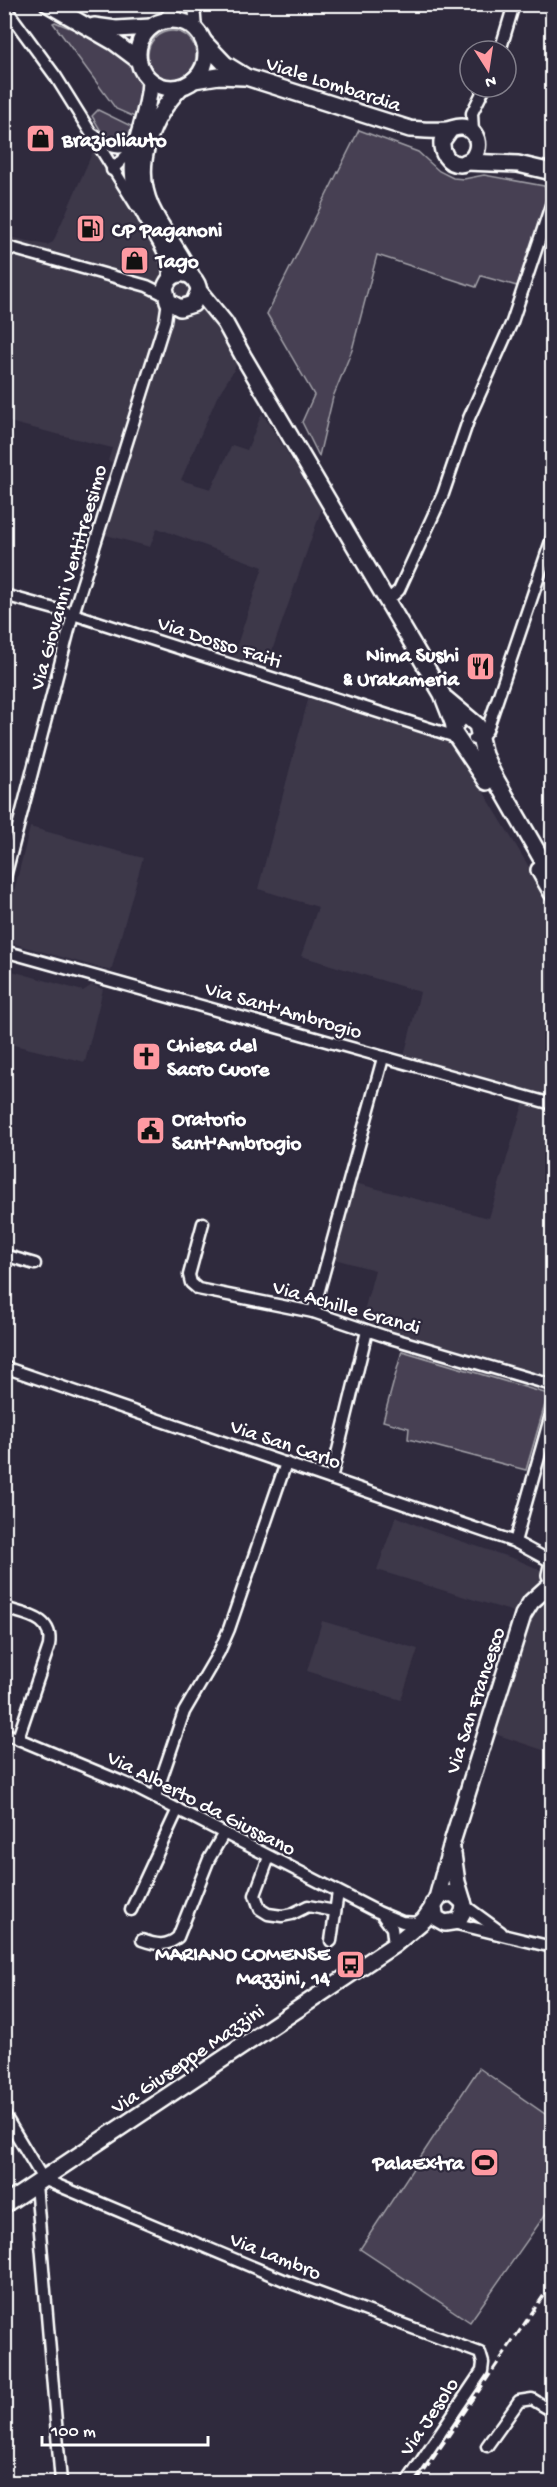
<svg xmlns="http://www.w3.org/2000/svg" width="557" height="2487" viewBox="0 0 557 2487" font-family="'Gochi Hand',sans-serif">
<rect width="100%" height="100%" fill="#2f2a3d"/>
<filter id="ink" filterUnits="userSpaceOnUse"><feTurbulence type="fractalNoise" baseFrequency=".0167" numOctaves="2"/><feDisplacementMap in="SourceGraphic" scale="12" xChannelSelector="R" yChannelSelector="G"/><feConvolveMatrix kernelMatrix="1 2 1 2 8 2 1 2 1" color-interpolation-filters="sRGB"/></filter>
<g filter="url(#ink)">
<g fill="#3c3749">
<polygon points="94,149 151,237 168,225 187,252 244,343 234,370 217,397 181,480 211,489 232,445 247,450 262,413 322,508 266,668 233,657 263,567 157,528 150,547 106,535 126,466 108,461 112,448 5,421 5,236 47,245 53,242"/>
<polygon points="309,696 453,741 552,905 552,1396 402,1351 407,1335 361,1322 375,1270 334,1259 355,1183 489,1218 527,1091 404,1056 420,992 301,956 318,907 258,889"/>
<polygon points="30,827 143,858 111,971 11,943 5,927"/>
<polygon points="5,969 83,991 92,985 103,989 85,1062 5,1043"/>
<polygon points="396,1516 428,1530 518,1560 552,1575 552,1753 495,1734 530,1617 377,1570"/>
<polygon points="322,1621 418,1649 401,1700 307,1671"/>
</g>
<g fill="#464152" stroke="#a2a0a8" stroke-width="1.5">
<path d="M55 22C85 35 130 46 142 82 145 92 140 109 139 119L116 109 53 23Z"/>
<circle cx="172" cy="55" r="24"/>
<polygon points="98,110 135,128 129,137 120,143 105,138 92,116"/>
<polygon points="359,130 418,152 439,171 453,178 464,179 484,175 544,186 549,196 517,286 481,276 476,287 377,255 352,350 333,397 319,456 302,422 314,395 267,314"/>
<polygon points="402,1351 548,1394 526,1470 408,1439 409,1428 383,1421"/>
<polygon points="479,2068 552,2119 552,2205 470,2322 360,2249"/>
</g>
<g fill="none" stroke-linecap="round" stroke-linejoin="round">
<defs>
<g id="street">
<polyline points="194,4 196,30"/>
<polyline points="4,6 56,77 137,207"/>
<polyline points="162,22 176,4"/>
<polyline points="500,51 514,4"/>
<polyline points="473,133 472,113 485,87"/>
<path d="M94 135C109 148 122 153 137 139"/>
<polyline points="112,170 133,149"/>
<polyline points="4,246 147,286 165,295"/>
<polyline points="4,595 73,614 456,737"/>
<polyline points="387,601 399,590 443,494 469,418 512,322 552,202"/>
<polyline points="474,739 482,736 487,730 552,538"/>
<polyline points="4,881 73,614 165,321 168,301"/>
<polyline points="4,951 552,1104"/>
<polyline points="203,1223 189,1275 191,1283 198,1289 313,1312 387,1337 552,1385"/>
<polyline points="4,1255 35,1264"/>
<polyline points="313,1312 383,1058"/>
<polyline points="4,1367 515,1542 552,1562"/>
<polyline points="331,1479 367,1331"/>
<polyline points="515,1542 552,1411"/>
<path d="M4 1608C26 1615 54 1617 49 1646L18 1738"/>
<polyline points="4,1733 134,1787 378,1912 402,1922 420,1923"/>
<polyline points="155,1797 184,1712 219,1652 229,1629 286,1463"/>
<polyline points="269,1857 255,1895 260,1909 268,1914 282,1916 292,1914 308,1906 335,1911"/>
<polyline points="464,1905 501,1932"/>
<polyline points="131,1910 178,1809"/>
<polyline points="383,1916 392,1928 394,1945"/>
<polyline points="453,1923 552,1947"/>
<path d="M142 1940C156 1945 167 1947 178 1937L209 1859 224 1833"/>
<polyline points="331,1941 338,1892"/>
<polyline points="4,2114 43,2179 291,2283 480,2353 483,2363 482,2371 407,2482"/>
<polyline points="36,2184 61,2482"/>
<polyline points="487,2446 519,2401 532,2399 552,2411"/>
</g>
<g id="secondary">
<polyline points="48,4 114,42 138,60"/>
<circle cx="172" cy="54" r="34"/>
<polyline points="94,26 116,29 151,27"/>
<path d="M204 42 225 64 246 77 410 129C423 130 435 131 447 130 452 129 456 127 461 127 464 127 467 128 470 130 484 140 477 163 460 164 447 164 441 152 442 141L450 130"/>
<polyline points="194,80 219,76 243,77"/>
<path d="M150 81C149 123 125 148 136 193 143 221 174 250 171 277"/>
<path d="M181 87C151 118 132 165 151 207 162 231 180 251 191 275"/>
<polyline points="466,162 518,164 552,172"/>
<path d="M199 291 193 304 180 308 168 301 165 288C171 268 196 269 199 291L225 323 243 356 442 694 454 725"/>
<polyline points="446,699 477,725 484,755 493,774 552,877"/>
<polyline points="459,720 454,726 454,733 487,782"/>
<polyline points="539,870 552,893"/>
<polyline points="552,1566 550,1575 552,1579"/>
<polyline points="437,1898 453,1839 523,1615 531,1602 552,1583"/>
<polyline points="433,1904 436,1918 445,1923 458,1921 463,1912 464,1905 457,1882 453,1854"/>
<polyline points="4,2205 394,1945 424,1920 441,1895 453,1893 463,1902"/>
</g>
</defs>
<use href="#street" stroke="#fff" stroke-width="15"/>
<use href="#secondary" stroke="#fff" stroke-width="20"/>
<use href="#street" stroke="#2f2a3d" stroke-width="10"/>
<use href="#secondary" stroke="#2f2a3d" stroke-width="15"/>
<polyline stroke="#fff" stroke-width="3" stroke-dasharray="9 4.5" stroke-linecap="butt" points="417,2482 552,2283"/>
</g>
</g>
<defs>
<symbol id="shop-square" viewBox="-11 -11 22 22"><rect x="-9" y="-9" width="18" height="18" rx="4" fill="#ff9aa2" stroke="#2f2a3d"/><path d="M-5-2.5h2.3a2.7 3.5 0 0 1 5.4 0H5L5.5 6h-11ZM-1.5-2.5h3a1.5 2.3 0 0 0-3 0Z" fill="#111"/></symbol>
<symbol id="fuel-square" viewBox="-11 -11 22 22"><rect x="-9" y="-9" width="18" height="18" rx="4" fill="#ff9aa2" stroke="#2f2a3d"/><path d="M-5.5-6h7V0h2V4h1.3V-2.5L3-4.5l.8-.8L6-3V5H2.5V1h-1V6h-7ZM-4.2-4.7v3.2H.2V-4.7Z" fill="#111"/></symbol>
<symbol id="restaurant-square" viewBox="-11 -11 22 22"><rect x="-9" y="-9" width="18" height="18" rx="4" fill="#ff9aa2" stroke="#2f2a3d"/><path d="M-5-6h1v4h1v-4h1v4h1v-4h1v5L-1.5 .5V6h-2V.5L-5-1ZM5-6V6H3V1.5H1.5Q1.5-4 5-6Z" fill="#111"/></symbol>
<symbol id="church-square" viewBox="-11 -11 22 22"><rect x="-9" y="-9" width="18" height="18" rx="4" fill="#ff9aa2" stroke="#2f2a3d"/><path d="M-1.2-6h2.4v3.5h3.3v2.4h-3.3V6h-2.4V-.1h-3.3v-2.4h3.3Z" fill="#111"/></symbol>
<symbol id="civic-square" viewBox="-11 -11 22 22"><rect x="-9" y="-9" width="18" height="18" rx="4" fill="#ff9aa2" stroke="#2f2a3d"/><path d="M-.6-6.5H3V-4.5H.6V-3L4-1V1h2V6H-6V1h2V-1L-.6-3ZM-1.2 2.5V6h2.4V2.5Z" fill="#111"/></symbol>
<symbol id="bus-square" viewBox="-11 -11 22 22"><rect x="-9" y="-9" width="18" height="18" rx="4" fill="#ff9aa2" stroke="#2f2a3d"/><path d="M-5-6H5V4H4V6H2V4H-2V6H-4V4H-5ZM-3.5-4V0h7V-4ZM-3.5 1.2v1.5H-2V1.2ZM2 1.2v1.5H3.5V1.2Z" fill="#111"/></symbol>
<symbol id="stadium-square" viewBox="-11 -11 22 22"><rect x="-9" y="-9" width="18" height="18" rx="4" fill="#ff9aa2" stroke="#2f2a3d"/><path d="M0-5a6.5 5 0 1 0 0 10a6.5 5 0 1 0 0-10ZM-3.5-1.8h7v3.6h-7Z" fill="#111"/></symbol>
</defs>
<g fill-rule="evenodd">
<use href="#shop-square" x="24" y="122" width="33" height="33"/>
<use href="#fuel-square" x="74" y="212" width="33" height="33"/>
<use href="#shop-square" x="118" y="244" width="33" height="33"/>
<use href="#restaurant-square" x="464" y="650" width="33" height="33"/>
<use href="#church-square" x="130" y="1040" width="33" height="33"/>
<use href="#civic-square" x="134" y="1114" width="33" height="33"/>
<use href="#bus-square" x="334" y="1948" width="33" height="33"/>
<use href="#stadium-square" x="468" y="2146" width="33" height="33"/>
</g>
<g text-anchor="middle" stroke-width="4.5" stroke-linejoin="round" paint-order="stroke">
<g font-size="21" fill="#fff" stroke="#2f2a3d">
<text transform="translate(334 83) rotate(18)" y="7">Viale Lombardia</text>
<text transform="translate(67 577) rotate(-74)" y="7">Via Giovanni Ventitreesimo</text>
<text transform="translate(220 641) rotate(18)" y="7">Via Dosso Faiti</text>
<text transform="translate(284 1009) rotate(16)" y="7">Via Sant'Ambrogio</text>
<text transform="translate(347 1306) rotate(16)" y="7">Via Achille Grandi</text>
<text transform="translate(286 1443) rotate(19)" y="7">Via San Carlo</text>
<text transform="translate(474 1700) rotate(-72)" y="7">Via San Francesco</text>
<text transform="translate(202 1802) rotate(27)" y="7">Via Alberto da Giussano</text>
<text transform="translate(187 2058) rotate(-34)" y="7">Via Giuseppe Mazzini</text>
<text transform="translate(276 2255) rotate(22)" y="7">Via Lambro</text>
<text transform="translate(428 2416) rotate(-56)" y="7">Via Jesolo</text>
</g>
<g font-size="21" font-weight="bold" fill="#fff" stroke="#2f2a3d" text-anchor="start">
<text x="62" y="146">Brazioliauto</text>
<text x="112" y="236">CP Paganoni</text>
<text x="156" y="267">Tago</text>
<text x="459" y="661" text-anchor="end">Nima Sushi<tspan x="459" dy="24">&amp; Urakameria</tspan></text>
<text x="167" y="1051">Chiesa del<tspan x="167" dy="24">Sacro Cuore</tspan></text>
<text x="172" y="1125">Oratorio<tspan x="172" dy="24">Sant'Ambrogio</tspan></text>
<text x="330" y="1960" text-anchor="end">MARIANO COMENSE<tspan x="330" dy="24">Mazzini, 14</tspan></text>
<text x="464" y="2169" text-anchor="end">PalaExtra</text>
</g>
</g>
<rect width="557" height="2487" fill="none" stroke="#2f2a3d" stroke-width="24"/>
<rect x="12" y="12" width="533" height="2463" fill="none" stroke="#fff" stroke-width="2" filter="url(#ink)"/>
<g transform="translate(488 69) rotate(168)"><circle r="28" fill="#2f2a3d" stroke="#827f8b" stroke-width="1.5"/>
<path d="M0-4.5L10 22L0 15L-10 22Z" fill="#ff9aa2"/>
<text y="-9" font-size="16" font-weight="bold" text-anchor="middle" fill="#ffffff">N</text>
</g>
<path d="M42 2436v9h166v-9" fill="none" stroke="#ffffff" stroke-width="3"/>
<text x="51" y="2436" font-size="18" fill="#ffffff" stroke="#2f2a3d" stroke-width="4.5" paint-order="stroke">100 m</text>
</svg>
